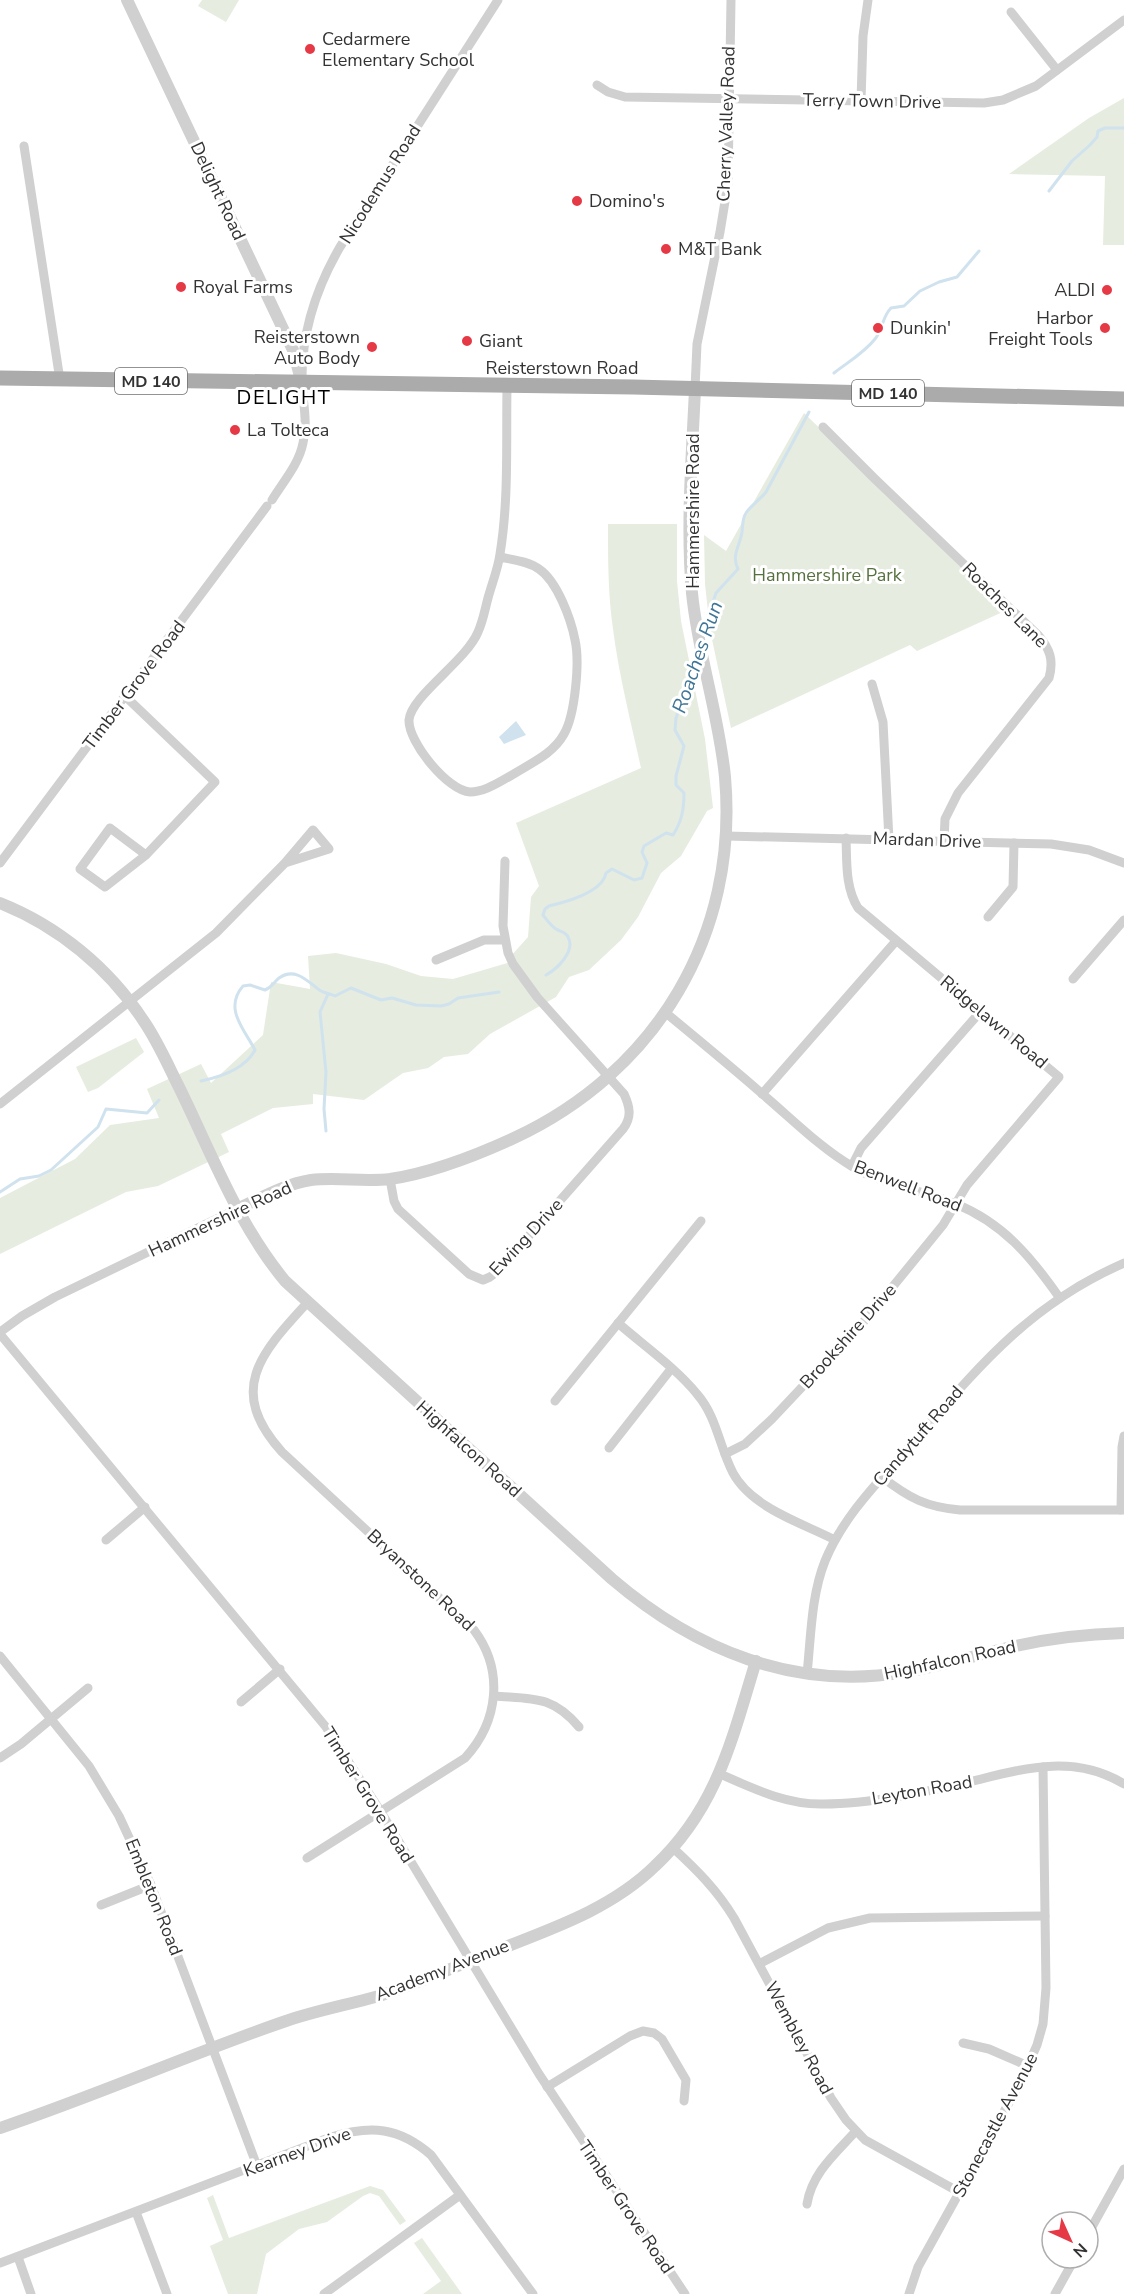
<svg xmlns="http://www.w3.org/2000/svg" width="1124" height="2294" viewBox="0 0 1124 2294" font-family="'Nunito Sans',sans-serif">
<rect width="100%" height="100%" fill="#fff"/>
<g fill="#e6ecdf">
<polygon points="202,0 239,0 226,22 198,6"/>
<polygon points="1124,98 1124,245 1103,245 1105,176 1009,174 1089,118"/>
<polygon points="804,413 1007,610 917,651 910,645 731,728 710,630 705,584 704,535 726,551"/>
<path d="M608 524H677V581L681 621 705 739 713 808 707 811 681 856 661 873 638 917 621 940 589 970 569 977 556 997 490 1034 468 1054 444 1057 428 1068 403 1073 364 1100 313 1094V1104L273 1108 221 1134 229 1152 158 1186 126 1192 0 1254V1198L75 1159 110 1125 159 1118 147 1089 201 1064 211 1083 263 1035 271 982 310 989 308 956 336 953 386 964 421 976 453 979 511 962V956L528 937 531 897 539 886 516 823 641 768C631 722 619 676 613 629 608 594 608 559 608 524Z"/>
<polygon points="136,1038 144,1052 98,1088 88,1092 76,1067"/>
<polygon points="370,2186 383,2190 406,2221 400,2225 379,2196 370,2193 363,2196 327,2222 299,2229 266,2254 257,2294 228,2294 210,2246 223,2240 207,2198 213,2195 229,2238"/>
<polygon points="422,2238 462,2294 423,2294 441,2281 414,2243"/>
</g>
<polygon fill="#cfe2ee" points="516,721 526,735 504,744 499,737"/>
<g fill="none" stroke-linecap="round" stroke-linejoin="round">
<g stroke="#cfe2ee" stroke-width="3">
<polyline points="1049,191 1072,161 1090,145 1097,137 1098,131 1105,128 1124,128"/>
<path d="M834 373C848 362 864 353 875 339 883 329 882 317 891 308L904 306 920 291 939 282 957 277 979 251"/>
<path d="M702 635 716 593 738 569C731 555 740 546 742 532 743 525 742 519 746 513 751 505 760 500 766 492L809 412"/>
<path d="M546 975C557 969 576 951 568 937 566 932 560 932 556 929 551 926 547 920 543 915L545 909 549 906C566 902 603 892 606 873L612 869 634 880 642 878 647 863 642 852 644 846 666 833 673 835C682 821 684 809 684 793L676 785V776L684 746 675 730 676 718 685 694 697 653"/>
<path d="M201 1081C221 1077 245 1069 255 1050 245 1030 223 1009 243 986L250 985 265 990C272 987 274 982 279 978 296 966 309 983 321 991 325 993 331 994 335 996L351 988 381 1000 392 998 416 1005 441 1006 449 1004 458 998 499 992"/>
<polyline points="326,1131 324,1109 326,1072 320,1012 328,994"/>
<polyline points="0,1192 20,1179 39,1176 51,1170 98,1127 106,1109 147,1113 159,1100"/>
</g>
<g stroke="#d0d0d0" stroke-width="9">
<polyline points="1011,12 1057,70"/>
<polyline points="597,85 608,92 625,97 984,103 1003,100 1036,86 1124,20"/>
<polyline points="861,101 863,36 868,0"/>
<polyline points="24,146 60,380"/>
<polyline points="695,389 697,344 720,232 728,183 731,0"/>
<path d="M823 427 875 479 1038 635C1050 649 1054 660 1049 678L958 793 945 819 944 841"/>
<path d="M272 500C283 482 299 464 303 443 308 423 303 403 302 383 301 334 315 290 340 247L498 0"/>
<path d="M500 557C513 560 528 561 539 569 557 581 571 619 575 640 580 662 575 715 564 734 553 754 531 763 512 775 499 782 485 792 470 792 448 791 408 742 409 720 411 696 466 661 478 632 483 621 485 609 488 598 492 583 498 569 500 554 509 499 506 442 507 387"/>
<polyline points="872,684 883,722 889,840"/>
<polyline points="126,697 215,782 146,855 105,887 80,869 110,828 146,855"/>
<polyline points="727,836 1051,844 1089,850 1124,863"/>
<polyline points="0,863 267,506"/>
<polyline points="988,917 1013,887 1014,843"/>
<polyline points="436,960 484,940 505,940"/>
<polyline points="1073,979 1124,920"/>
<path d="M666 1013C700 1041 734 1069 767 1098 795 1122 822 1149 853 1167 884 1185 922 1190 956 1204 1003 1223 1031 1257 1059 1297"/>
<polyline points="762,1094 896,941"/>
<polyline points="0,1104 216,933 285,863 329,849 313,830 285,863"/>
<polyline points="852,1166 861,1148 981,1011"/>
<path d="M390 1179 394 1201 398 1209 469 1274 483 1280 490 1277 498 1271 623 1129C632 1117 630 1107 624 1094L537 997 513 964 508 953 503 926 505 861"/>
<path d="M618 1323C643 1345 676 1368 697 1394 717 1417 719 1446 733 1473 752 1508 802 1523 835 1540"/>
<polyline points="0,1332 22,1316 55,1297 237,1209"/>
<polyline points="0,1334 326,1727 381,1812 539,2074 685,2294"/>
<polyline points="555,1401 701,1221"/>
<polyline points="609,1448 671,1369"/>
<path d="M725 1454 745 1444 772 1419 868 1317 943 1225 967 1185 1059 1077 858 908C845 887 847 862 846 838"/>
<path d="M882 1477C909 1498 926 1507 960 1510H1124"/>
<polyline points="1121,1510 1122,1447 1124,1436"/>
<polyline points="106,1540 145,1507"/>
<polyline points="0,1656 89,1766 119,1816 151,1885 257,2166"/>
<path d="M807 1674C811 1637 811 1596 825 1561 843 1517 877 1483 908 1448 976 1370 1026 1306 1124 1263"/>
<path d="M494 1696C532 1699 552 1695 579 1727"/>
<polyline points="241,1702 280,1669"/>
<polyline points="0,1758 21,1744 88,1688"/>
<path d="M720 1774C754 1789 787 1805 824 1804 869 1804 925 1792 969 1782 1022 1769 1073 1753 1124 1784"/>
<path d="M673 1848C697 1870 717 1890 734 1918L831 2098 846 2120 865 2140 959 2192"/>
<path d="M307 1858 465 1758C499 1721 504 1670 474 1630L282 1452C226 1390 261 1353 307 1303"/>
<polyline points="101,1905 151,1885"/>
<polyline points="759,1964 828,1928 870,1918 1045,1916"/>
<polyline points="963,2043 989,2049 1028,2066"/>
<polyline points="547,2087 630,2036 643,2031 654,2033 662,2039 686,2080 684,2101"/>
<path d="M807 2204C812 2173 835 2154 855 2132"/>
<polyline points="136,2212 167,2294"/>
<polyline points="1088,2234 1124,2169"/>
<polyline points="18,2257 31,2294"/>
<path d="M0 2263 331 2137C371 2125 399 2127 431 2155L533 2294"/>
<polyline points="324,2294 460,2195"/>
<polyline points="909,2294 918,2267 1021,2081 1037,2045 1043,2024 1046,1988 1043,1767"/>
<polyline points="1055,2294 1075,2258"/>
</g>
<g stroke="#d0d0d0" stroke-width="12">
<polyline points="127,0 293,350 302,384"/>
<path d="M0 903C58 926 109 968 143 1020 157 1040 167 1063 178 1085 211 1152 237 1223 285 1281L612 1579C695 1650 794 1691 905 1672 943 1666 979 1654 1016 1646 1051 1638 1088 1634 1124 1633"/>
<path d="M237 1209C261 1198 285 1184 311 1180 337 1177 364 1182 390 1179 430 1173 477 1155 514 1138 656 1072 739 935 725 777 719 715 698 655 692 593 686 525 692 457 695 389"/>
<path d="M0 2128C95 2096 188 2055 283 2022 314 2011 347 2005 379 1996 413 1985 447 1970 480 1957 541 1932 607 1913 655 1866 717 1808 732 1739 756 1661"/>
</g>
<polyline stroke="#ababab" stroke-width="15" points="0,378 633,387 1124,399"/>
</g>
<g fill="#e63946" stroke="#fff" stroke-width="2">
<circle cx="310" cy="49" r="6"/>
<circle cx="577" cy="201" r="6"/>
<circle cx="666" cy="249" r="6"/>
<circle cx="181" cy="287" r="6"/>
<circle cx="1107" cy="290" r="6"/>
<circle cx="878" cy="328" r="6"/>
<circle cx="1105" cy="328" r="6"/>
<circle cx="467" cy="341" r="6"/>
<circle cx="372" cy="347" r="6"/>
<circle cx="235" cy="430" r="6"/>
</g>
<g text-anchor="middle" stroke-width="6" stroke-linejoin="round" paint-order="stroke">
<g fill="#fff" stroke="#707070" stroke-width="1.5">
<rect x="115" y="368" width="72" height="26" rx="4.5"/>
<rect x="852" y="380" width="72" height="26" rx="4.5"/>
</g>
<g font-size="16" font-weight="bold" fill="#333">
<text x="151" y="387">MD 140</text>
<text x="888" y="399">MD 140</text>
</g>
<g font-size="18" fill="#333" stroke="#fff" text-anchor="start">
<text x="322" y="45">Cedarmere<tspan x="322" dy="21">Elementary School</tspan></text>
<text x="589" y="207">Domino's</text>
<text x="678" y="255">M&amp;T Bank</text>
<text x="193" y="293">Royal Farms</text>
<text x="1095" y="296" text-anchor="end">ALDI</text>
<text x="1093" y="324" text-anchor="end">Harbor<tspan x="1093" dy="21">Freight Tools</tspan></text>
<text x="890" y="334">Dunkin'</text>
<text x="360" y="343" text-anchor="end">Reisterstown<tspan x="360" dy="21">Auto Body</tspan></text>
<text x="479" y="347">Giant</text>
<text x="247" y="436">La Tolteca</text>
</g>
<g font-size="18" fill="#333" stroke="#fff">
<text transform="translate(872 101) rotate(1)" y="6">Terry Town Drive</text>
<text transform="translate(726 124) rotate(-88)" y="6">Cherry Valley Road</text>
<text transform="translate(380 184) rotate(-58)" y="6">Nicodemus Road</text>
<text transform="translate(218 191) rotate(65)" y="6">Delight Road</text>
<text x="562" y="374">Reisterstown Road</text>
<text transform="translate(693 511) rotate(-90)" y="6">Hammershire Road</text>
<text transform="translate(1005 605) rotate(45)" y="6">Roaches Lane</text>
<text transform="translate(134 685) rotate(-53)" y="6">Timber Grove Road</text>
<text transform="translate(927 840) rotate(2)" y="6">Mardan Drive</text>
<text transform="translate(994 1022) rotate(40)" y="6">Ridgelawn Road</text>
<text transform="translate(908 1186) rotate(21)" y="6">Benwell Road</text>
<text transform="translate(220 1219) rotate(-25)" y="6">Hammershire Road</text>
<text transform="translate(526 1237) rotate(-47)" y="6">Ewing Drive</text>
<text transform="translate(848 1336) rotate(-48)" y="6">Brookshire Drive</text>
<text transform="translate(918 1436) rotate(-49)" y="6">Candytuft Road</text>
<text transform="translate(469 1449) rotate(42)" y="6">Highfalcon Road</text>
<text transform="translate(421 1580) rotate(43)" y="6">Bryanstone Road</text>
<text transform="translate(950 1660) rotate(-12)" y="6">Highfalcon Road</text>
<text transform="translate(922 1790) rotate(-10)" y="6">Leyton Road</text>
<text transform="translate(368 1795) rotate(58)" y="6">Timber Grove Road</text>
<text transform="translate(154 1897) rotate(68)" y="6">Embleton Road</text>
<text transform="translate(442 1970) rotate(-21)" y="6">Academy Avenue</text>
<text transform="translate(799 2038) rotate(62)" y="6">Wembley Road</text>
<text transform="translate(995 2125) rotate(-62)" y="6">Stonecastle Avenue</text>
<text transform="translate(297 2152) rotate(-20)" y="6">Kearney Drive</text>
<text transform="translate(626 2207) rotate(56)" y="6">Timber Grove Road</text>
</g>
<g font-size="18" fill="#56703f" stroke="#fff">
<text x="827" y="581">Hammershire Park</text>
</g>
<g font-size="20" letter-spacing="1.5" fill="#000" stroke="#fff">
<text x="284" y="404">DELIGHT</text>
</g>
<g font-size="20" font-style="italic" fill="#3f7597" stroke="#fff">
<text transform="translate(697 657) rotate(-71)" y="7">Roaches Run</text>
</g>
</g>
<g transform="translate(1070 2240) rotate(135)"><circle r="28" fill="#ffffff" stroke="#adadad" stroke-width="1.5"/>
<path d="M0-4.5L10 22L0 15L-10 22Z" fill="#e63946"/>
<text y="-9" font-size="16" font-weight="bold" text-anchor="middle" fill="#333333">N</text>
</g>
</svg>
